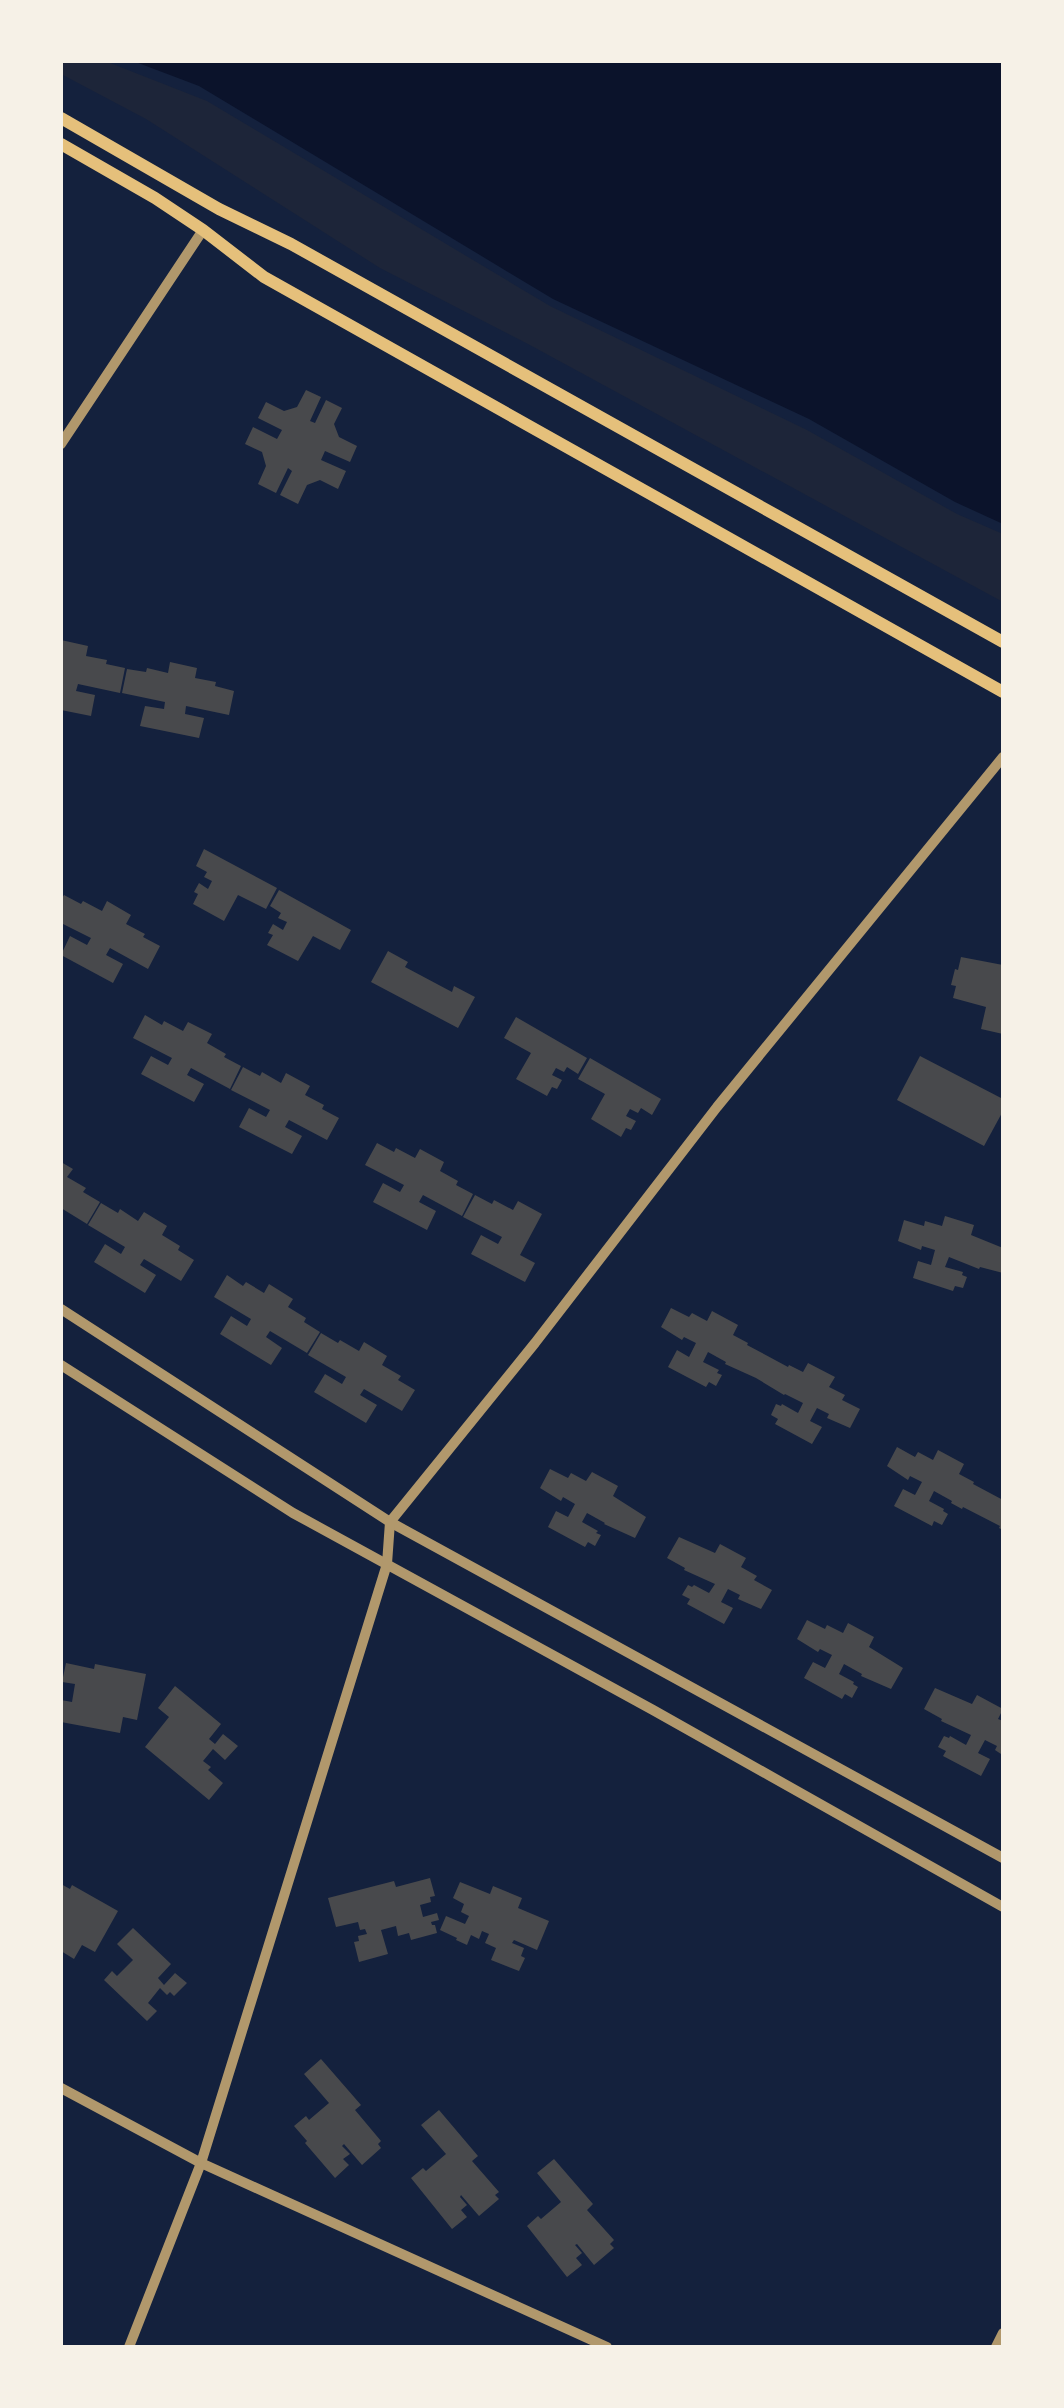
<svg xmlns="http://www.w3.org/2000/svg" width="1064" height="2408" viewBox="0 0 1064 2408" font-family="Spectral,serif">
<rect width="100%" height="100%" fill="#14213d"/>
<polygon fill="#1d2539" points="61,61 105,61 207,101 550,306 807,430 957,514 1003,534 1003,602 528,344 380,268 146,119 61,74"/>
<polygon fill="#0b132b" points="133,61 1003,61 1003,524 955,502 809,419 553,299 199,86"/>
<g fill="#48494c">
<polygon points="306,390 321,397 310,421 315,423 326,400 342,408 334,424 339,437 357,446 350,462 325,451 321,460 346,471 338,489 320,480 307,485 298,504 280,495 292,471 288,468 276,493 258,484 266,466 262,452 245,444 253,427 277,439 282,430 258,418 266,402 284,411 297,407"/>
<polygon points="61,640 88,646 86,656 107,660 106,664 125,668 120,693 78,684 76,691 95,695 91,716 61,710"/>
<polygon points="170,662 197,668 195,678 216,682 215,686 234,691 229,715 186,706 185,714 204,718 199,738 140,726 145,706 164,709 165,702 122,693 127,669 146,672 147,668 168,673"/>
<polygon points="204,849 277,888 266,909 238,895 224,921 193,904 198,894 194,892 199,883 208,889 212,881 204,877 207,872 196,866"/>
<polygon points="279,890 351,930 340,950 313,936 298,961 267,945 273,935 268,933 273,924 283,930 287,922 278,918 281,913 270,906"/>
<polygon points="64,895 81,904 83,901 102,911 107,901 131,915 126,924 145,934 143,937 160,946 148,969 110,948 106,955 123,964 113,983 61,955 70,936 87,945 91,938 61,923 61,900"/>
<polygon points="388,951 408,962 405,967 452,992 454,986 475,997 458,1028 371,982"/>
<polygon points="961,957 1003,965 1003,1034 981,1029 986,1007 953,998 956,986 951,985 955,969 958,970"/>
<polygon points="145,1015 162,1025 164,1021 183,1031 188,1022 212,1034 207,1043 226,1054 224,1057 241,1066 230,1089 191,1068 187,1075 204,1084 194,1102 141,1074 151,1056 168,1065 172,1058 133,1038"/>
<polygon points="516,1017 587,1058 578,1074 567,1067 564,1072 556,1068 552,1075 562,1080 557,1089 552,1087 547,1096 516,1079 531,1053 504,1038"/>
<polygon points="920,1056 1003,1099 1003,1111 984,1146 897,1100"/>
<polygon points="590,1058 661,1099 652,1115 641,1108 638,1113 630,1109 626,1116 636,1121 631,1130 626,1128 621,1137 591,1119 605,1094 578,1079"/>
<polygon points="243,1067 260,1076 262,1072 281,1083 286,1073 310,1086 305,1095 324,1105 322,1109 339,1118 327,1140 289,1120 285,1127 302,1136 292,1154 239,1127 249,1108 266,1117 270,1110 231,1090"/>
<polygon points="377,1143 394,1152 396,1148 415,1158 420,1149 444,1162 440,1171 458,1181 456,1185 473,1194 462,1216 423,1195 419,1202 436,1211 427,1230 373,1202 383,1183 400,1192 404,1185 365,1165"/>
<polygon points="61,1162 73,1169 67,1177 86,1188 83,1192 100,1202 87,1224 61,1208"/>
<polygon points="475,1195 492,1204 494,1200 513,1210 518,1201 542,1214 520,1255 535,1263 525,1282 471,1254 481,1235 498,1244 502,1237 463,1217"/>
<polygon points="101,1203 118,1213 120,1209 138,1221 144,1212 167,1226 162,1235 180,1246 178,1250 194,1260 181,1281 144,1259 140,1265 156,1275 145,1293 94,1262 105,1244 121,1254 125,1247 88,1225"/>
<polygon points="945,1216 974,1225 971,1235 1003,1248 1003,1273 980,1267 979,1269 949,1257 945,1267 963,1272 962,1275 967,1277 963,1288 955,1286 953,1291 913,1278 918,1261 931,1265 935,1250 922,1246 921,1250 898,1241 904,1220 924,1226 925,1221 942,1226"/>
<polygon points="227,1275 243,1286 246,1282 264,1293 269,1284 293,1299 288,1307 306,1318 304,1322 320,1332 307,1353 270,1331 266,1337 282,1348 271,1365 220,1334 231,1316 247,1326 251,1319 214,1297"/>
<polygon points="671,1308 689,1317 692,1313 707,1321 712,1311 738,1325 733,1335 748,1343 747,1345 788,1367 789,1365 803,1372 808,1363 835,1377 829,1387 845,1395 842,1400 860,1409 850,1428 827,1418 829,1414 817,1408 810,1421 822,1427 812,1444 775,1424 778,1419 771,1415 776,1404 781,1406 782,1404 798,1413 803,1403 785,1394 784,1395 756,1378 725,1364 726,1362 708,1352 703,1362 719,1370 717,1373 722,1375 716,1386 709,1382 706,1387 668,1367 677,1350 689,1357 696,1343 684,1337 682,1340 661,1327"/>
<polygon points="321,1333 338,1343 340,1340 359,1351 364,1342 387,1356 382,1365 401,1376 398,1380 415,1390 402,1411 364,1389 360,1395 377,1405 366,1423 314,1392 325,1374 342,1384 346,1377 308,1355"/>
<polygon points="897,1447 915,1457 918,1452 933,1460 938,1450 964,1464 959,1474 974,1482 973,1484 1003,1500 1003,1530 999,1528 1000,1526 963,1507 962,1509 951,1503 952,1501 934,1491 929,1501 944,1509 943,1511 948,1514 942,1525 934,1521 932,1526 894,1506 903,1489 915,1495 922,1482 910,1476 908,1480 887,1466"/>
<polygon points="550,1469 568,1478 571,1473 586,1481 592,1472 618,1486 613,1496 646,1517 635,1538 604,1524 605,1523 587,1513 582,1522 598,1531 596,1533 601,1535 595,1546 588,1542 585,1547 548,1527 556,1511 568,1517 575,1504 563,1497 561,1501 540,1488"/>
<polygon points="679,1537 715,1553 720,1544 746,1558 741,1567 757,1576 754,1580 772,1590 761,1609 738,1599 740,1595 728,1589 721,1602 733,1608 724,1624 687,1604 690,1599 682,1595 688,1585 692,1587 694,1585 709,1593 715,1584 684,1570 685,1568 667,1558"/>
<polygon points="807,1620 825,1629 827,1625 843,1633 848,1623 874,1637 869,1647 903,1668 891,1689 861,1676 862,1674 844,1664 839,1674 854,1682 853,1684 858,1687 852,1698 845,1694 842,1699 804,1678 813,1662 825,1668 832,1655 820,1649 818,1652 797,1639"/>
<polygon points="66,1663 94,1669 95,1664 146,1674 137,1720 123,1717 120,1733 61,1722 61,1700 72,1702 75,1684 62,1682"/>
<polygon points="175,1686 221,1724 209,1739 215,1744 223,1734 238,1746 225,1760 213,1749 203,1761 211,1767 208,1770 223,1783 209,1800 145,1747 169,1717 158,1708"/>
<polygon points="935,1688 972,1704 977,1695 1003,1709 998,1719 1003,1721 1003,1751 1001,1754 995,1750 997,1746 985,1740 978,1753 990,1759 981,1776 943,1756 946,1751 938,1747 944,1736 949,1738 950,1736 966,1745 971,1735 941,1721 942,1719 924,1709"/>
<polygon points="430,1878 435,1896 430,1897 431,1902 420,1905 423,1917 437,1913 439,1920 431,1922 432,1925 435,1925 437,1933 411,1940 409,1933 398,1936 396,1926 381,1930 388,1954 359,1962 354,1942 359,1941 358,1936 367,1934 365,1929 360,1930 358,1922 336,1927 328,1898 394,1881 396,1887"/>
<polygon points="460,1882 490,1894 493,1886 522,1898 518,1908 549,1921 537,1950 514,1940 512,1943 524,1948 521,1956 525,1958 519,1971 491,1960 496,1948 485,1943 489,1934 482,1931 479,1939 471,1935 467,1945 456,1940 457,1938 440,1930 446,1916 465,1924 469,1916 461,1912 464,1904 453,1898"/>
<polygon points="61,1884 70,1889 72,1885 118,1911 95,1952 82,1945 74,1959 61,1951"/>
<polygon points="133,1928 171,1964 158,1978 164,1985 175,1973 187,1983 174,1996 170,1992 167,1995 160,1988 148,2003 157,2011 147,2021 104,1980 112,1971 117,1976 133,1960 117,1944"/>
<polygon points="321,2059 361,2105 355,2110 381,2141 378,2144 381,2148 362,2165 344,2144 342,2146 350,2154 343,2159 349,2165 335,2178 305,2143 307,2141 294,2126 306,2116 309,2120 329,2103 304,2074"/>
<polygon points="439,2110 478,2156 472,2161 499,2192 495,2195 499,2199 479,2216 461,2195 460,2197 467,2205 461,2210 467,2217 452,2229 411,2178 423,2168 426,2171 446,2154 421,2125"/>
<polygon points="554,2159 593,2204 587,2210 614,2240 610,2244 614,2248 594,2265 577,2244 575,2245 582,2253 576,2258 582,2265 567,2277 527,2226 538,2216 541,2219 561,2202 537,2173"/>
</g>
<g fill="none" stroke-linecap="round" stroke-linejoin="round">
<g stroke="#b1986c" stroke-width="10">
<polyline points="61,444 203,230"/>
<polyline points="61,1309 390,1522 1003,1858"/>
<polyline points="61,1365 293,1513 653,1710 1003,1907"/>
<polyline points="61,2088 201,2163 607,2347"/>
<polyline points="129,2347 201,2163 387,1564 390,1522 535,1343 717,1107 1003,757"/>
<polyline points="996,2347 1003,2333"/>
</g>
<g stroke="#e5c07b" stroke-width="12">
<polyline points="61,118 219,209 291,244 1003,642"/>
<polyline points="61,144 155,198 203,230 264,277 1003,692"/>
</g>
</g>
<rect width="1064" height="2408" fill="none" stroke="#f6f1e7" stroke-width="126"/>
</svg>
